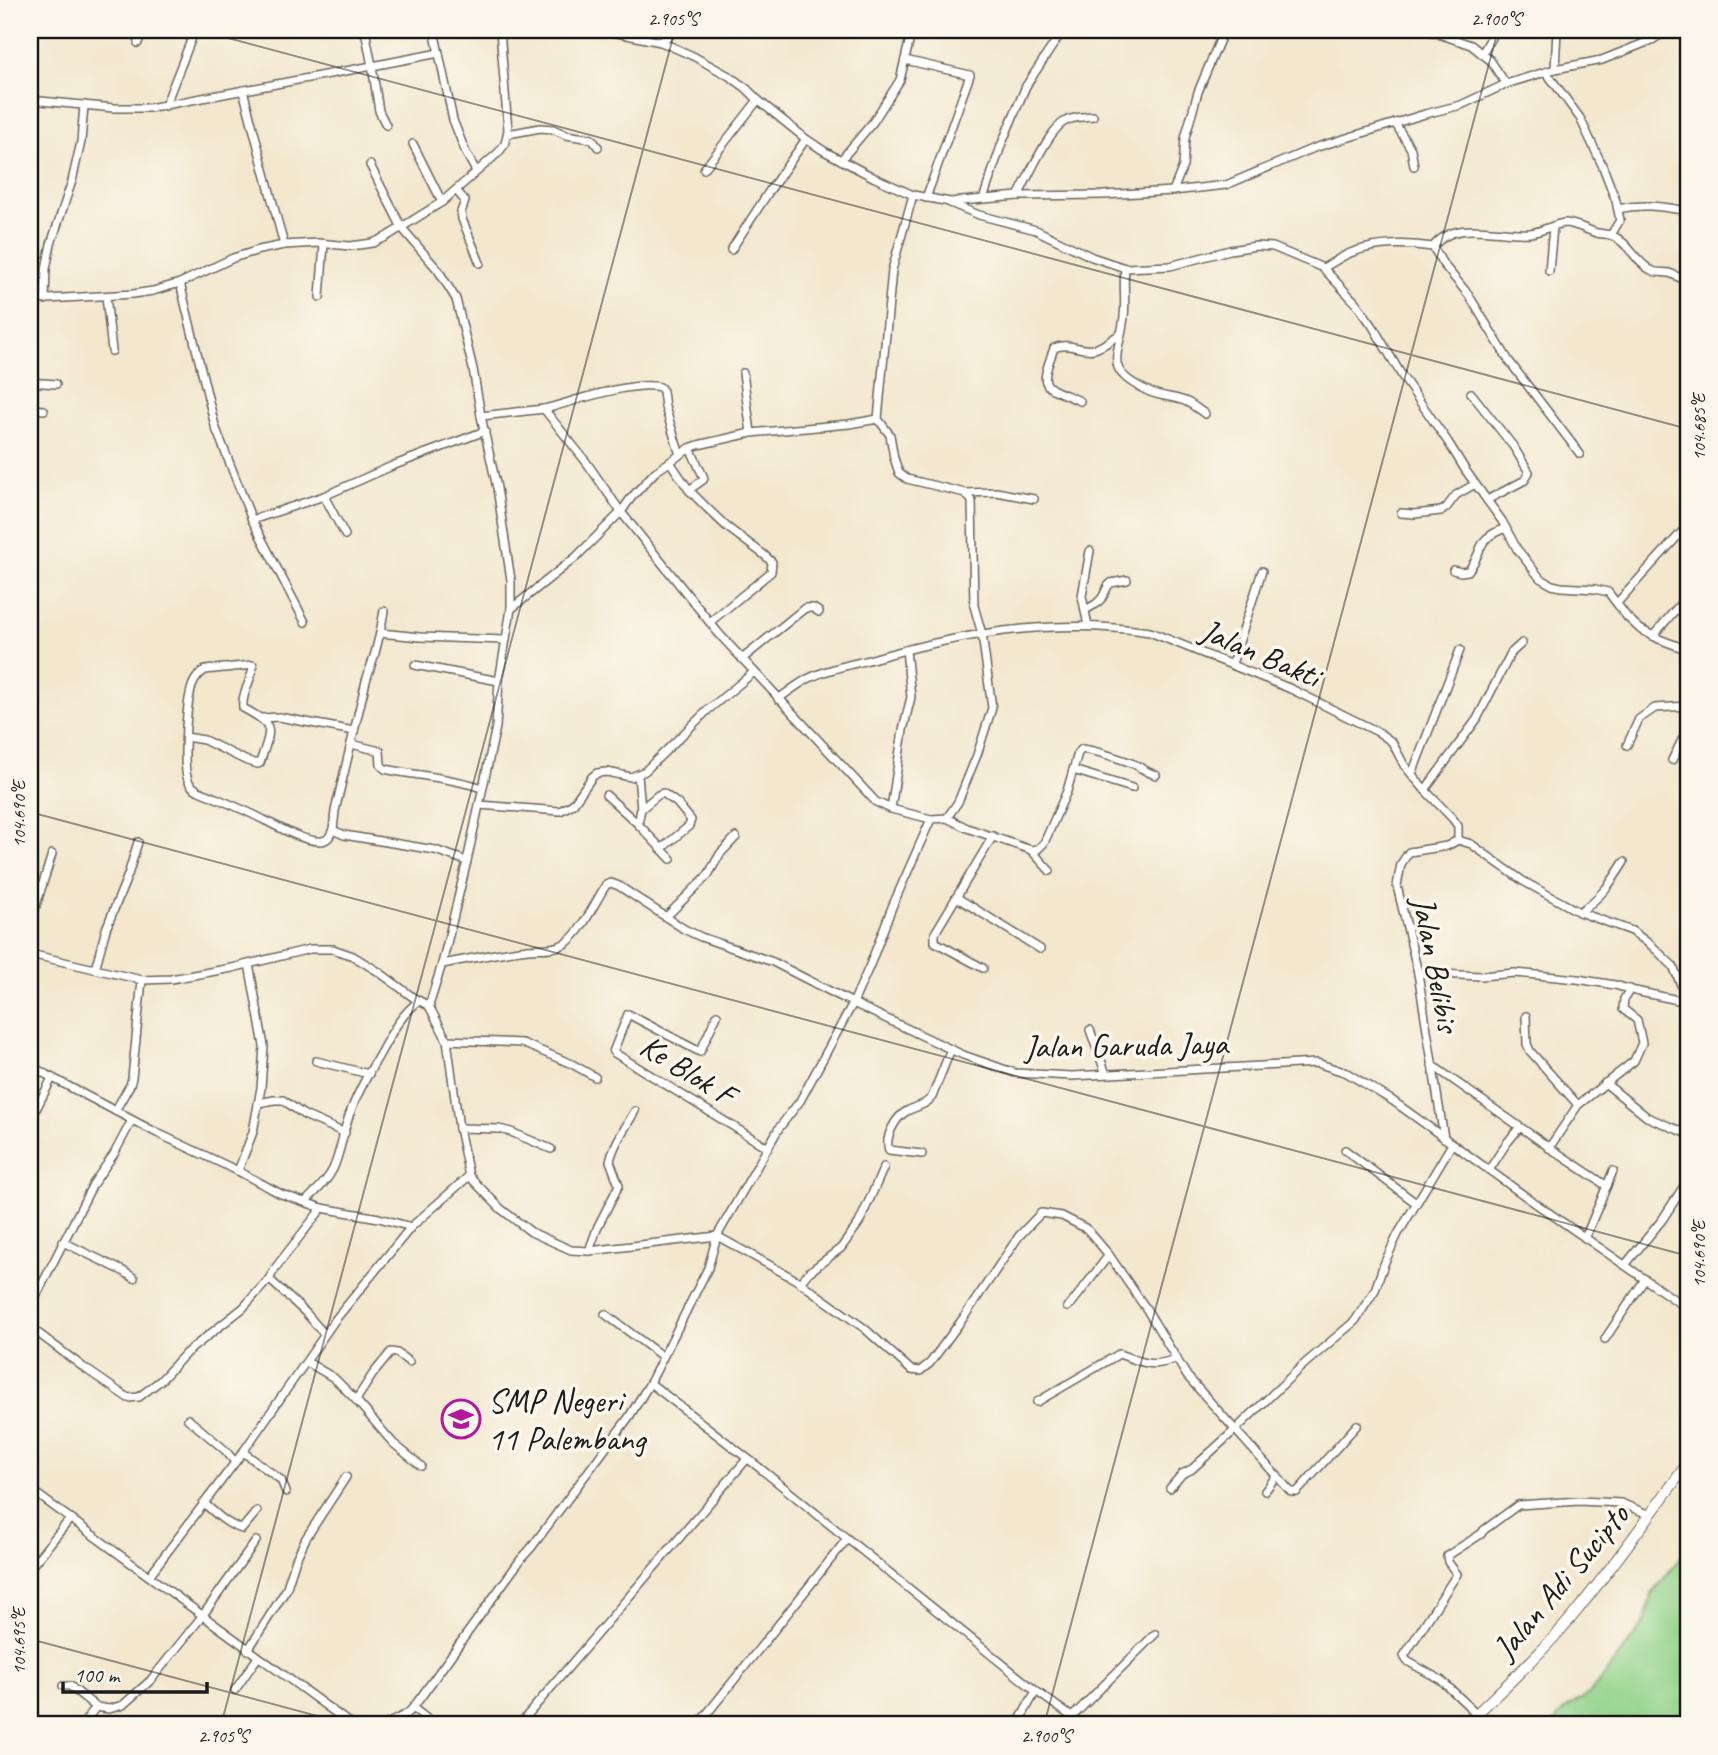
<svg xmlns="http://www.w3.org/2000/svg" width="1718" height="1755" viewBox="0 0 1718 1755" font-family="Caveat,sans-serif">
<rect width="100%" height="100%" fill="#fbf7ec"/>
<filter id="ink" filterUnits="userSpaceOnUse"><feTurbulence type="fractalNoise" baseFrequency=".0143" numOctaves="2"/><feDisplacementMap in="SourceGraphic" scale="14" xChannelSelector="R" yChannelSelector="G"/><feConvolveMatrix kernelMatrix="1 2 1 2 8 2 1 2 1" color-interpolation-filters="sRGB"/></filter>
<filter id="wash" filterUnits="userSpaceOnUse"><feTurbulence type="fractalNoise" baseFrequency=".00686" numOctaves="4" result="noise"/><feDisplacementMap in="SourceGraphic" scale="28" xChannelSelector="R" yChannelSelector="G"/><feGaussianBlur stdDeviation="1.57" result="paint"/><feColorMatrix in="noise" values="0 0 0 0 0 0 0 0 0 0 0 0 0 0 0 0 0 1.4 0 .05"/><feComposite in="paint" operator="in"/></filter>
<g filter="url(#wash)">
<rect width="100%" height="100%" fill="#f3e7ce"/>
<polygon fill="#92d38b" stroke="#577854" stroke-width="2" points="1688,1548 1688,1725 1552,1725 1564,1710 1590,1693 1645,1622 1651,1595"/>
</g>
<g filter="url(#ink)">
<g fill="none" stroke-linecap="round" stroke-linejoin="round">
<defs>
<g id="minor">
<polyline points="434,30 453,120 466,153 476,171"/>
<polyline points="603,30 661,42 693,56 729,76 746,88 758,100 806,139 824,151 873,177 913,195 950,202 1018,196 1103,195 1173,191 1226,185 1314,148 1425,114 1461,105 1506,84 1555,69 1602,60 1652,40 1669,30"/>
<polyline points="1427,30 1471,45 1490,60 1506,84"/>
<polyline points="661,42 675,30"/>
<polyline points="138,43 143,30"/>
<polyline points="1482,54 1495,30"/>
<polyline points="905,60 970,75 926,198"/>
<polyline points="1555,69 1557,30"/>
<polyline points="1546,72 1580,118 1603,167 1616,201 1620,220 1611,235"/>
<polyline points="243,90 284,245"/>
<polyline points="30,100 114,108 149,108 372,66 365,30"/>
<polyline points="165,106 195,30"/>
<polyline points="1395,123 1411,149 1414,166"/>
<polyline points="386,125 379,111 372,66 439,53"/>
<polyline points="508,134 540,128 553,129 566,135 592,139 598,147"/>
<polyline points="413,144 442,202"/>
<polyline points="841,160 873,122 900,80 912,30"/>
<polyline points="704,169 758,100"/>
<polyline points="456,190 465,201 461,212 462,219 480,263"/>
<polyline points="1173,191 1183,166 1185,138 1198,92 1224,30"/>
<path d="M1018 196C1027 180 1049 128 1066 121 1073 117 1085 117 1093 116"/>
<polyline points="983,199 1002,143 1026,86 1063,30"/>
<polyline points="950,203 979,215 1036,230 1092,257 1125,268 1170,266 1230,250 1256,246 1273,247 1323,268 1356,303 1372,325 1402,376 1448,442 1466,471 1502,521 1517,549 1540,578 1552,585 1561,587 1595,589 1608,592 1627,617 1640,629 1659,639 1688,650"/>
<path d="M1618 209C1643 203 1663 207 1688 211"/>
<polyline points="1433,247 1443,264 1468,294 1509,361 1580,454"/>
<polyline points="731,250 770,190 806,139"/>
<path d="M1125 268C1123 284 1126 301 1124 317 1119 358 1101 370 1150 392 1162 397 1177 397 1187 402 1193 405 1199 410 1205 414"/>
<path d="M1323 268C1333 263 1343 255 1353 252 1377 243 1408 243 1433 247 1456 217 1498 236 1530 233 1541 232 1556 223 1566 223 1577 224 1587 230 1597 233 1602 234 1608 234 1613 236 1630 243 1636 264 1653 271 1658 273 1664 272 1669 273 1676 275 1682 279 1688 283"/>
<polyline points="1549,271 1553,227"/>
<polyline points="180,283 215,426 252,520 305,622"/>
<polyline points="106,296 112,351"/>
<polyline points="320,297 324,244"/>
<polyline points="30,300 133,294 153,291 180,283 233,258 259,250 284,245 318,243 350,246 373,243 386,237 442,202 498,153 505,144 508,130 500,30"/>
<polyline points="45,300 46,269 51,244 72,181 81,142 84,105"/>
<polyline points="743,373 751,433"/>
<polyline points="30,382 56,384"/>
<polyline points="1471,393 1513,446 1529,472 1525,480 1487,500"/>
<path d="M1080 401C1041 384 1039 390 1054 348 1069 341 1080 352 1094 349 1103 347 1112 339 1120 334"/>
<polyline points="30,409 44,410"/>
<path d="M544 409C572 402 634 380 660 387L663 391 665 407 680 455"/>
<polyline points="481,416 544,409 587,463 621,512 720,635 876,802 891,809 931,819"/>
<polyline points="878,419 892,270 913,195"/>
<polyline points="670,462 689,490 707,508 727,527 763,554 772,562 771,572 710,622"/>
<polyline points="689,490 703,480 704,478 690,448"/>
<polyline points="965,493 996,492 1034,499"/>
<polyline points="324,496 345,535"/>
<polyline points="1401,513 1414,514 1441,511 1446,508 1456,495 1475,484"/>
<polyline points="252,520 324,496 392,466 485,431"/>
<path d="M1453 570 1461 572 1468 571C1486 549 1473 540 1506 528"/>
<polyline points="1617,603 1688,525"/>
<polyline points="511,609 576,557 621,512 631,498 655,472 690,448 698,445 751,433 849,424 878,419 890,435 894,458 899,473 907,479 965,493 972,501 974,606 982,634 992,708 977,755 958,802 947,818 931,819 892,907 870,965 853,1003 800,1101 779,1128 717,1236 708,1268 650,1383 756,1465 1036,1691 1072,1717 1155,1634"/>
<polyline points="1085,610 1096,604 1102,598 1108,586 1111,583 1127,580"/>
<polyline points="1088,626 1082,596 1090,551"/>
<polyline points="380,633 384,611"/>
<polyline points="1653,636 1688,595"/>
<polyline points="742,659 805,608 813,608 819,612"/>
<polyline points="1232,664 1262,571"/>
<polyline points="415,665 499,681"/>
<path d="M778 699C790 691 801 681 814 676 830 669 849 665 865 661 957 634 1055 617 1150 632L1291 689 1378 732 1392 742 1404 765 1425 790 1453 819 1458 826V840"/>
<polyline points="262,718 279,717 354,731"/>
<path d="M186 737 204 740 247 761 258 764 260 763C271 728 277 726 243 708 241 692 253 680 253 665L205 670C201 673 196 677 194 682 186 696 182 765 188 780 190 786 194 788 199 791 216 798 233 805 250 813 268 821 303 843 322 841 329 840 330 835 333 830"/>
<path d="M351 744 380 751 381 765 385 769C417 776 451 777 482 788"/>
<polyline points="1627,745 1639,719 1655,708 1688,706"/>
<polyline points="1672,760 1688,728"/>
<polyline points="1073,770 1132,788"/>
<polyline points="1412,774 1460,650"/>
<polyline points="638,775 641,809 638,824 671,859"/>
<polyline points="1425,790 1477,719 1511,653 1522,643"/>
<polyline points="606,795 638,824"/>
<polyline points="479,805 560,811 573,804 592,777 597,773 607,772 631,777 645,771 709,709 754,672"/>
<polyline points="641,809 658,795 663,793 677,803 691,820 689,826 661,849"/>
<polyline points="891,809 903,730 911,697 906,650"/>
<path d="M947 818 967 828 1031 850 1038 849 1044 843 1067 791 1078 753 1082 749C1094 750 1125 760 1136 765 1143 769 1148 773 1156 775"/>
<polyline points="1458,840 1471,844 1523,881 1579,912 1632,931 1652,946 1673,966 1684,992"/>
<polyline points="1031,850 1050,871"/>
<polyline points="467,861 435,850 344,835 333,830 335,811 366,681 375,653 380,633 420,637 506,640"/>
<polyline points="956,897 1040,949"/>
<path d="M1579 912C1601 898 1611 883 1624 862"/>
<polyline points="666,917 708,875 720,854 736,837"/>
<polyline points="30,925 52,854"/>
<polyline points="30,954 142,980 171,979 232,968 310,949 333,949 353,956 379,972 414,998 429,1006 442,964 467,861 496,727 499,681 511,609 511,580 497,488 481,416 473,369 456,299 438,270 402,228 370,165"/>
<path d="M442 964C471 959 499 952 528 949 540 948 555 950 566 943 582 932 595 902 606 885L611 883 619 886 684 929 701 937 773 962 853 1003 963 1055 1015 1073 1072 1076 1317 1063 1347 1073 1393 1101 1532 1201 1688 1309"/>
<polyline points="983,968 935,942 935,933 993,836"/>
<polyline points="95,969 106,929 128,875 138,842"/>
<polyline points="1418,973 1481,976 1515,973 1577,979 1615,985 1635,991 1688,1002"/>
<polyline points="429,1006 447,1040 459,1128 469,1176 501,1209 531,1232 571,1250 589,1251 717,1236 798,1281 864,1328 911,1370 920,1371 930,1363 964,1317 1019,1236 1041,1213 1062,1216 1087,1229 1109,1255 1147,1310 1187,1376 1291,1492 1297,1492 1357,1425"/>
<polyline points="717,1015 700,1052 628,1014 613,1052 768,1148"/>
<polyline points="1526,1016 1527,1044 1530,1051 1578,1105"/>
<polyline points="1090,1030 1106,1074"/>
<polyline points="447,1040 522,1043 572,1064 595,1077"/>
<polyline points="316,1061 369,1074"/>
<polyline points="30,1065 47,1075 157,1133 238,1171 281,1194 322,1208 379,1218 411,1227"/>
<polyline points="1432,1065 1550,1148 1607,1186"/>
<polyline points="1605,1083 1647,1117 1688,1134"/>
<polyline points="258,1103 274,1100 283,1100 304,1115 345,1133"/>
<polyline points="115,1111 130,1085 132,1078 142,980"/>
<polyline points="30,1121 52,1078"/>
<polyline points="459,1128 499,1129 511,1132 551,1149"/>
<polyline points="1444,1138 1418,973 1397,886 1401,864 1409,852 1447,846 1458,840"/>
<polyline points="1549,1148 1578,1105 1634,1061 1642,1043 1637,1020 1623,1009 1624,999 1630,989"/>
<polyline points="1345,1150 1416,1203"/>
<path d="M922 1154 889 1150C884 1137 896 1117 907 1111 916 1106 925 1106 932 1097L951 1049"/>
<polyline points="1489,1170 1506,1144 1520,1127"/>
<polyline points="238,1171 253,1132 261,1088 264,1046 249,964"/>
<path d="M305 1202C315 1192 327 1182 333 1169 340 1154 342 1137 347 1122 354 1099 366 1078 378 1057 390 1036 399 1016 419 1001"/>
<polyline points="322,1208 276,1267 269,1279 306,1313 324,1334"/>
<polyline points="1585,1238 1613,1171"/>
<polyline points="63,1242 123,1271 134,1278"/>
<path d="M589 1251 598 1226 619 1185 610 1161C614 1143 626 1127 635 1111"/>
<polyline points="1625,1265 1662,1220 1688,1180"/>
<polyline points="800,1283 808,1273 841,1248 859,1223 884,1167"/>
<polyline points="1067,1307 1072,1303 1109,1255"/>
<polyline points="30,1308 93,1184 114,1154 132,1120"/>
<polyline points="605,1314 663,1357"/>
<polyline points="30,1327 83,1367 128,1398 139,1397 161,1380 186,1353 243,1308 269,1279"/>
<polyline points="1605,1339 1645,1279"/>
<polyline points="307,1362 334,1378 356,1400 393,1443 421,1466"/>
<polyline points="356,1400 373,1374 391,1352 397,1353 409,1362"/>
<path d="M1037 1402 1119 1354C1142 1362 1152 1369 1177 1358"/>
<polyline points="188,1419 225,1450 235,1462"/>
<polyline points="243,1452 281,1480 286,1492"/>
<polyline points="1170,1488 1182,1474 1192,1469 1235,1430 1302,1366 1355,1321 1375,1290 1384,1264 1398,1234 1452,1144"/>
<polyline points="30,1489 352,1725"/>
<polyline points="1265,1491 1277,1475"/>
<path d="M204 1503C215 1513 227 1525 242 1529L257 1511"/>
<polyline points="30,1568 70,1519"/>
<polyline points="149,1576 243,1452 335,1320 411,1227 469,1176"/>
<polyline points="248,1650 286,1590 296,1559 306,1538 346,1477"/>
<polyline points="63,1686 70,1686 96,1707"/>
<polyline points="235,1690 258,1657"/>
<polyline points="413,1708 435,1725"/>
<polyline points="1477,1714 1441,1680 1407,1661 1404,1656 1457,1574 1448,1562 1447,1556 1481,1534 1484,1530 1518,1505 1579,1501 1621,1503 1650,1515"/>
<polyline points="1072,1717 1082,1725"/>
<polyline points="82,1725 96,1707 109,1709 123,1705 151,1680 203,1615 256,1541"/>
<polyline points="385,1725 407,1714 413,1708 521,1559 531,1548 629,1417 650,1383"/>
<polyline points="519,1725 747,1459"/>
<polyline points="698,1725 847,1539"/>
<polyline points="1017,1725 1036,1691"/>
</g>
<path id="tertiary" d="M1465 1725C1501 1690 1539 1656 1571 1618 1612 1568 1650 1515 1688 1463"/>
</defs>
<use href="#minor" stroke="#67635a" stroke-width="10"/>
<use href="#tertiary" stroke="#67635a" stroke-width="12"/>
<use href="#minor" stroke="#fff" stroke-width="7"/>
<use href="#tertiary" stroke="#fff" stroke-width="10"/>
</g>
</g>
<path fill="none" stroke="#1c1c1c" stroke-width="2" stroke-opacity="0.45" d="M198 30 1688 429M30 812 1688 1256M30 1639 351 1725M221 1725 675 30M1044 1725 1498 30"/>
<defs>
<symbol id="school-ring" viewBox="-11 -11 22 22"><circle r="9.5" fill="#fbf7ec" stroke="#b5179e" stroke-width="1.5"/><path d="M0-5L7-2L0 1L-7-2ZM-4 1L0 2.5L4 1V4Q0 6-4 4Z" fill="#b5179e"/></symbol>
</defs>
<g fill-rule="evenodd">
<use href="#school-ring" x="439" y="1397" width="44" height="44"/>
</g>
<g text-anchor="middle" stroke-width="7" stroke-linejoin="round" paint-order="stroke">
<g font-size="33" fill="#1c1c1c" stroke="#fbf7ec">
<text transform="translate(1261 652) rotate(23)" y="12">Jalan Bakti</text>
<text transform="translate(1437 964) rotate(79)" y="12">Jalan Belibis</text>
<text transform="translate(1126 1044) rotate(-1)" y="12">Jalan Garuda Jaya</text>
<text transform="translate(688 1069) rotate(32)" y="12">Ke Blok F</text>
<text transform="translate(1560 1581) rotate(-50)" y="12">Jalan Adi Sucipto</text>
</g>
<g font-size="33" fill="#1c1c1c" stroke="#fbf7ec" text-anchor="start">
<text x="488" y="1412">SMP Negeri<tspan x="488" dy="38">11 Palembang</tspan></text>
</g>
</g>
<rect width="1718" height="1755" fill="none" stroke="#fbf7ec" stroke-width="77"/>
<path d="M63 1682v10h144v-10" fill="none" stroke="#1c1c1c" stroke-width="3.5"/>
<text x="74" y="1682" font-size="21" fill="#1c1c1c" stroke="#fbf7ec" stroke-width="5" paint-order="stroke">100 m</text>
<rect x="38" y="38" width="1642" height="1678" fill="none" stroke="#1c1c1c" stroke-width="2.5"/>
<g font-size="18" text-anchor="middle" fill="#1c1c1c">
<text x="673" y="25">2.905°S</text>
<text x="1496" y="25">2.900°S</text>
<text transform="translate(1699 427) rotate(-90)" y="6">104.685°E</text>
<text transform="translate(19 814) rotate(-90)" y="6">104.690°E</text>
<text transform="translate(1699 1254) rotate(-90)" y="6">104.690°E</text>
<text transform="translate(19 1641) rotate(-90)" y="6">104.695°E</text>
<text x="223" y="1742">2.905°S</text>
<text x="1046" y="1742">2.900°S</text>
</g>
</svg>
